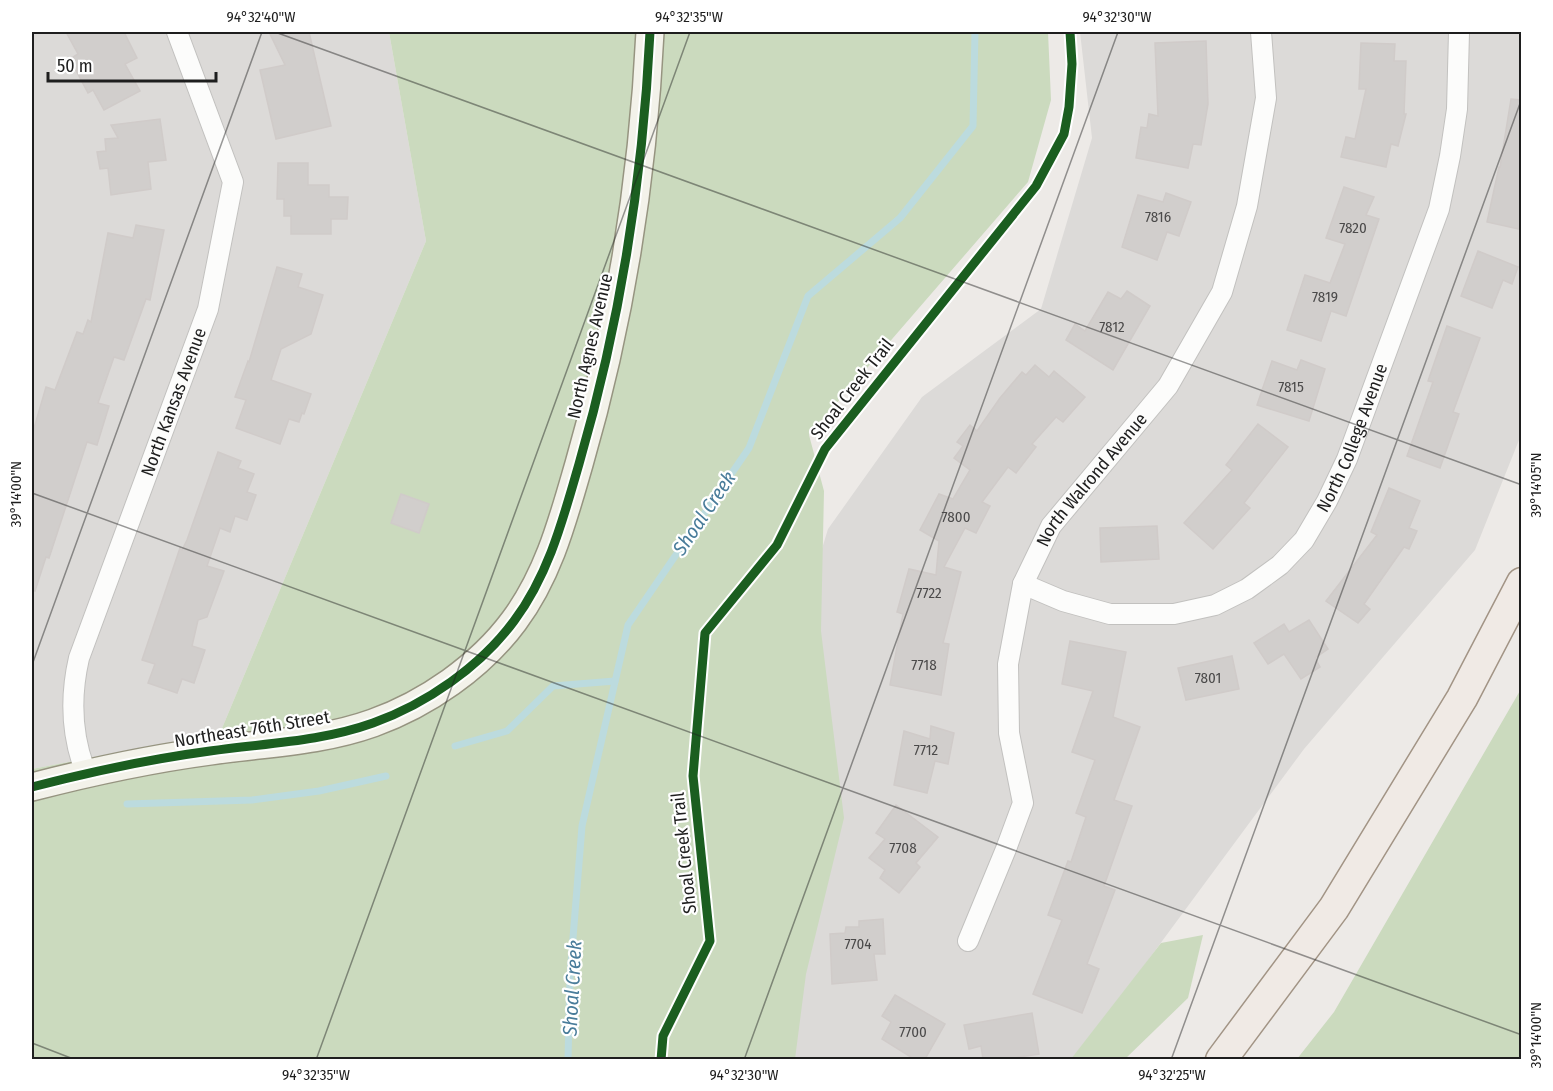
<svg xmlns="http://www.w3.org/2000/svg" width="1553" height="1091" viewBox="0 0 1553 1091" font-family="'Fira Sans Condensed',sans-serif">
<rect width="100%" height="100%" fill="#edeae7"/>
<g fill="#dcdad8">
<polygon points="32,32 389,32 426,241 220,733 32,769"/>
<polygon points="1080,32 1521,32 1521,435 1475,550 1304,749 1075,1059 795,1059 748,792 828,529 922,397 1041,309 1092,138"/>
</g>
<g fill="#cbdabe">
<polygon points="389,32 1048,32 1051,100 1028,182 809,435 824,491 821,631 844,818 806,974 795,1059 32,1060 32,769 220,733 426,241"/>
<polygon points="1521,689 1521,1059 1297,1059 1334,1012"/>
<polygon points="1203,935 1188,998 1125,1059 1071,1059 1161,943"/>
</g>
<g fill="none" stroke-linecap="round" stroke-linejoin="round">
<g stroke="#bcdbde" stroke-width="7">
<polyline points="455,746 507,731 553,686 615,681"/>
<polyline points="127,804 252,800 319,791 386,776"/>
<polyline points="568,1060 570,975 582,826 628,625 749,448 808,296 900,218 973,126 975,32"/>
</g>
</g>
<g fill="#d1cecc" stroke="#d0cbc9" stroke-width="1.5">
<polygon points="66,32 124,32 137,58 125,64 140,91 104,110 93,90 88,93 70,59 78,54"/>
<polygon points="269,32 309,32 331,126 276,139 260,70 285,65"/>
<polygon points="1206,41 1208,104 1201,145 1193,144 1188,168 1136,158 1141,127 1147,128 1149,114 1158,116 1155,43"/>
<polygon points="1361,43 1395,44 1394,61 1406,61 1404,114 1406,114 1398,146 1391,144 1386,167 1341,157 1346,137 1355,139 1366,89 1359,89"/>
<polygon points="1511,99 1521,100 1521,215 1519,229 1487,222 1499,167 1500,167"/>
<polygon points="160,119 166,160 148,162 151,189 111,195 108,168 100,169 97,152 106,151 105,139 118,138 111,125"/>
<polygon points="278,163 308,163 308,185 329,185 329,197 348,197 347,219 331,219 331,234 291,234 291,216 284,216 284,199 277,199"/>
<polygon points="1344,187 1374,197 1366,215 1379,219 1346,316 1331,311 1321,341 1287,330 1305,275 1330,283 1345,244 1326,238"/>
<polygon points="1166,193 1191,202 1179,236 1167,232 1157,260 1122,247 1138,195 1163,202"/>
<polygon points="136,225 164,230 150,300 146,299 124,360 114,357 98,403 109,406 97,445 87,442 49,558 46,557 35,591 32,590 32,435 46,387 55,390 77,332 83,334 88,320 91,322 108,233 133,238"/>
<polygon points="1478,251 1518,267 1512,284 1503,280 1492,308 1461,296"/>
<polygon points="277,267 302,274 298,287 323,295 311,334 281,349 271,380 311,394 304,414 302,413 299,422 289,419 280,444 236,428 246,400 235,397 248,361 249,362"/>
<polygon points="1127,291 1150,306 1113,370 1066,340 1075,324 1085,331 1108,292 1121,299"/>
<polygon points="1447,326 1480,338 1453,412 1459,414 1440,468 1407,456 1433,382 1428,381"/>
<polygon points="1301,360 1325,369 1309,421 1257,405 1272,361 1297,370"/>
<polygon points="1035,365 1049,377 1054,371 1085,397 1063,422 1056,417 1032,444 1036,447 1016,473 1008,467 982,502 990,506 976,533 965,528 944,567 961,572 943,643 949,644 941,695 890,685 903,614 897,612 909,569 936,575 939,541 920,530 939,494 953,499 970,470 954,458 963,446 957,442 970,425 977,431 1000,398 1022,372 1026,375"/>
<polygon points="1258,424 1288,447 1244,503 1250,508 1213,549 1184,523 1232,470 1226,465"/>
<polygon points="218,452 241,461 238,468 254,474 247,492 256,495 247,520 235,516 230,532 220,528 207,566 224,571 207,617 198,620 192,646 205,650 194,683 182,679 177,693 148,683 155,664 142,660 180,548 182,550 187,540"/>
<polygon points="1389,488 1420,501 1409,528 1417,531 1409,549 1404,547 1364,604 1370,609 1358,623 1326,601 1377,535 1371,532"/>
<polygon points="401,494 429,504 419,533 391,523"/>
<polygon points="1157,526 1159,559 1101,562 1100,528"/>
<polygon points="1309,620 1328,649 1315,658 1320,667 1301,679 1284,654 1268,664 1254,643 1284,624 1289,632"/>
<polygon points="1070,641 1126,652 1113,717 1140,727 1114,800 1132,806 1104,886 1115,890 1087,964 1099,969 1082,1013 1033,994 1062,920 1048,915 1068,861 1071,862 1086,817 1076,813 1095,760 1072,752 1093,691 1062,684"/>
<polygon points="1232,656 1239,689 1186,700 1178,668"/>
<polygon points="931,726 954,733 948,764 935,761 927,793 894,785 904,731 930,739"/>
<polygon points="896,805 938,837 916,863 920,867 899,893 880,878 885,870 869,858 885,839 876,833"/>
<polygon points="883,919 885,954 874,954 877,980 832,984 830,934 845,933 846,927 859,927 859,921"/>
<polygon points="895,995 945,1024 925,1059 914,1059 882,1039 891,1022 882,1016"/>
<polygon points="1032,1013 1039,1054 1006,1059 983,1059 981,1046 969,1049 964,1025"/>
</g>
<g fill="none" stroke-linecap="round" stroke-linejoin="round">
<defs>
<g id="street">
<path id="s1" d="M1023 584 1063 601 1110 614H1174L1215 605 1247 589 1280 565 1304 540 1327 501 1347 459 1439 209 1450 156 1457 109 1459 32"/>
<path id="s2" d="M86 773C71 735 70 697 79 658L208 309 233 182 177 32"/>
<path id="s3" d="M968 941 1006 849 1023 803 1009 733 1008 664 1023 584 1051 526 1168 386 1222 292 1247 206 1266 98 1261 32"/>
</g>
<path id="secondary" d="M32 787C90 772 150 759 210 751 265 743 320 742 373 723 426 704 480 667 514 621 549 574 563 519 579 464 620 323 643 178 650 32"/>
<polyline id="primary" points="1221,1060 1334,908 1462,698 1522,583"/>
</defs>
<use href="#street" stroke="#c2c1bf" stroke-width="22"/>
<use href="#secondary" stroke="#969480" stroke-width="30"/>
<use href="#primary" stroke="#a29485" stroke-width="33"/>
<use href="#street" stroke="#fcfcfb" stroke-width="20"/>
<use href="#secondary" stroke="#f3f2ea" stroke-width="27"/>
<use href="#primary" stroke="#f0eae5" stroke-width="30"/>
<defs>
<g id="cycleway">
<path d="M32 787C90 772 150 759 210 751 265 743 320 742 373 723 426 704 480 667 514 621 549 574 563 519 579 464 620 323 643 178 650 32"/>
<polyline points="661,1060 663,1036 710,941 693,776 705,633 777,545 825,449 1036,186 1064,134 1069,107 1072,64 1070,32"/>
</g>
</defs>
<use href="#cycleway" stroke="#fff" stroke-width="13"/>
<use href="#cycleway" stroke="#1b5e20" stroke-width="9"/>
</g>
<path fill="none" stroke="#1e1e1e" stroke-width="1.5" stroke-opacity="0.45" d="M275 32 1522 485M32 493 1522 1035M32 665 262 32M32 1043 76 1060M316 1060 690 32M744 1060 1118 32M1171 1060 1522 98"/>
<g text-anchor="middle" stroke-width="4.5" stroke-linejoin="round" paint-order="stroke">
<g font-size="15" fill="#4b4a4a">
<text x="1158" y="222">7816</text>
<text x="1353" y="233">7820</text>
<text x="1325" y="302">7819</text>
<text x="1112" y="332">7812</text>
<text x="1291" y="392">7815</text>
<text x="956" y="522">7800</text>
<text x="929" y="598">7722</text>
<text x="924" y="670">7718</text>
<text x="1208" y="683">7801</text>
<text x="926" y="755">7712</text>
<text x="903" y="853">7708</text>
<text x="858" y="949">7704</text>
<text x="913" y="1037">7700</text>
</g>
<g font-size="18" fill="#1e1e1e" stroke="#fff">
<text transform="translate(590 346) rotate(-77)" y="6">North Agnes Avenue</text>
<text transform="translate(852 389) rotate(-52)" y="6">Shoal Creek Trail</text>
<text dy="6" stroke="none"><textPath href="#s2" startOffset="390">North Kansas Avenue</textPath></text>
<text dy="6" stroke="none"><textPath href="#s1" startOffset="423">North College Avenue</textPath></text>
<text dy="6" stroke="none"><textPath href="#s3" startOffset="496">North Walrond Avenue</textPath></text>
<text transform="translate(252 729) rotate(-9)" y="6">Northeast 76th Street</text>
<text transform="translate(684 853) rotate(-96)" y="6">Shoal Creek Trail</text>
</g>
<g font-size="20" font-style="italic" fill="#497c9a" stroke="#fff">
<text transform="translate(704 513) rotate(-56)" y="7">Shoal Creek</text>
<text transform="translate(572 988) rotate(-87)" y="7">Shoal Creek</text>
</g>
</g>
<rect width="1553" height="1091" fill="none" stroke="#ffffff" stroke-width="66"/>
<path d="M48 72v9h168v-9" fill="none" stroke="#1e1e1e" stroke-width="3"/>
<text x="57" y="72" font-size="18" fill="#1e1e1e" stroke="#ffffff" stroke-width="4.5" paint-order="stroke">50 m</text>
<rect x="33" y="33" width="1487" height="1025" fill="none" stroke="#1e1e1e" stroke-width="2"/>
<g font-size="15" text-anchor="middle" fill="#1e1e1e">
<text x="261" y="22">94°32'40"W</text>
<text x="689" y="22">94°32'35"W</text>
<text x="1117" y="22">94°32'30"W</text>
<text transform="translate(1536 485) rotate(-90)" y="5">39°14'05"N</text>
<text transform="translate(16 494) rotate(-90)" y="5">39°14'00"N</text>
<text transform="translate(1536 1035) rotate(-90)" y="5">39°14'00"N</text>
<text x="316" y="1080">94°32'35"W</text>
<text x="744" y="1080">94°32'30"W</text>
<text x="1172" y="1080">94°32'25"W</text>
</g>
</svg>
